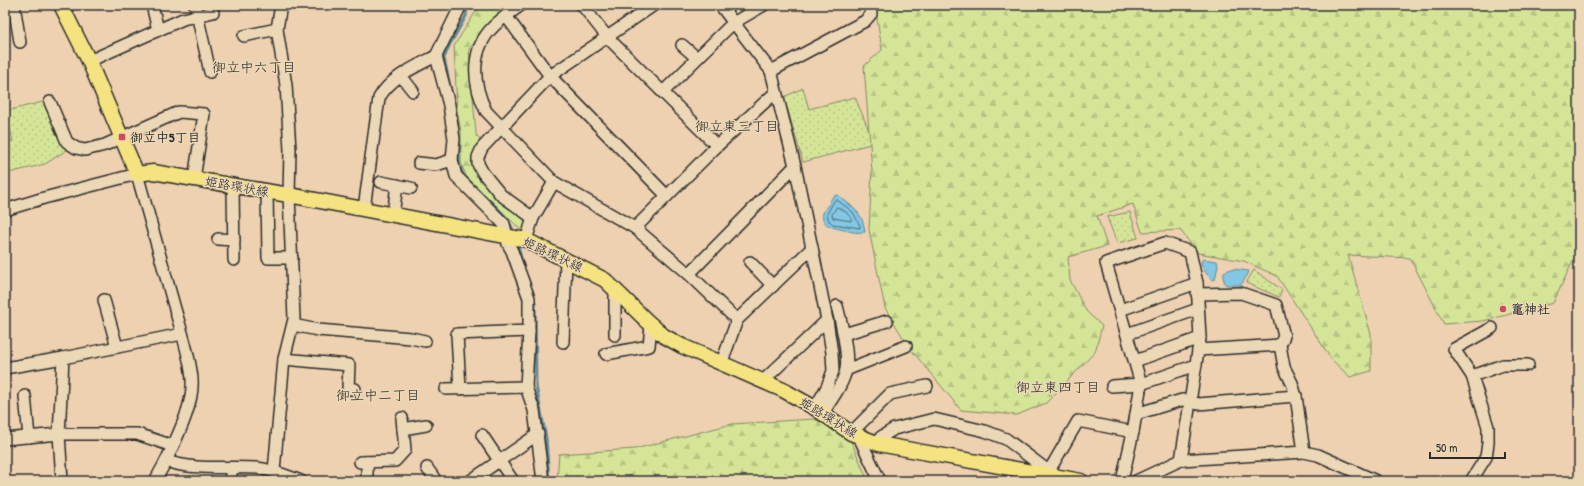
<svg xmlns="http://www.w3.org/2000/svg" width="1584" height="486" viewBox="0 0 1584 486" font-family="'Patrick Hand','Klee One',sans-serif">
<defs>
<pattern id="grass-dots" width="8" height="8" patternUnits="userSpaceOnUse"><rect width="8" height="8" fill="#d5e598"/><path d="M2 2h.1M6 6h.1" fill="none" stroke="#b7c583" stroke-width="1.8" stroke-linecap="round"/></pattern>
<pattern id="forest-firs" width="22" height="20" patternUnits="userSpaceOnUse"><rect width="22" height="20" fill="#d5e598"/><path d="M5 1l3.5 6h-7zM16 11l3.5 6h-7z" fill="#b7c583"/></pattern>
</defs>
<rect width="100%" height="100%" fill="#eed1b1"/>
<filter id="ink" filterUnits="userSpaceOnUse"><feTurbulence type="fractalNoise" baseFrequency=".025" numOctaves="2"/><feDisplacementMap in="SourceGraphic" scale="8" xChannelSelector="R" yChannelSelector="G"/><feConvolveMatrix kernelMatrix="1 2 1 2 8 2 1 2 1" color-interpolation-filters="sRGB"/></filter>
<g filter="url(#ink)">
<g fill="url(#grass-dots)" stroke="#808862">
<polygon points="803,88 809,109 855,97 874,143 803,162 784,97"/>
<polygon points="47,101 70,148 45,164 5,174 5,143 13,141 6,111"/>
<polygon points="1130,212 1138,238 1117,243 1107,217"/>
<polygon points="1254,270 1282,290 1279,297 1246,283"/>
</g>
<g fill="url(#forest-firs)" stroke="#808862">
<polygon points="480,5 506,5 469,49 476,134 481,142 471,161 482,179 527,223 522,231 466,176 461,163 461,132 457,110 454,46"/>
<polygon points="875,5 1579,5 1579,248 1553,303 1483,321 1444,324 1410,258 1348,255 1371,334 1371,371 1350,377 1332,360 1277,276 1244,261 1198,253 1180,230 1142,232 1133,204 1097,216 1107,246 1068,257 1070,280 1086,311 1102,326 1095,352 1046,403 1017,415 961,410 909,347 885,308 869,230 872,171 864,66 882,50"/>
<polygon points="814,419 848,434 868,481 557,481 559,454 635,449 732,424"/>
</g>
<g fill="#82c7e3" stroke="#5f8999">
<path d="M838 195C852 207 863 212 865 232 857 233 852 232 844 230 835 228 820 226 823 213 824 209 828 206 830 202 832 197 833 196 838 195Z"/>
<path d="M1203 259 1217 261 1218 266 1215 279 1213 280C1207 275 1202 269 1201 261Z"/>
<polygon points="1234,269 1249,271 1248,274 1241,285 1229,285 1225,284 1223,277 1224,272 1228,270"/>
</g>
<g fill="none" stroke-linecap="round" stroke-linejoin="round">
<g stroke="#4e6975" stroke-width="1">
<polygon points="837,200 853,212 860,226 860,228 833,224 829,221 827,214 834,201"/>
<polygon points="837,207 846,212 851,218 851,221 833,218 832,215"/>
</g>
<g stroke="#5f8999" stroke-width="3">
<polyline points="452,95 444,58 450,44 466,16 467,5"/>
<polyline points="459,144 459,165 464,177"/>
<path d="M477 189C491 202 508 215 514 233"/>
<polyline points="517,242 523,266"/>
<polyline points="533,298 535,302 536,386 546,438 549,481"/>
</g>
<defs>
<g id="minor">
<polyline points="14,5 20,42"/>
<polyline points="152,5 158,30"/>
<polyline points="195,5 210,72"/>
<polyline points="281,5 277,29 286,85 290,150 289,195 294,319 284,359 349,365 348,389 355,389"/>
<polyline points="460,5 459,9 436,56 449,105 454,139 452,160 456,176 504,224 507,236 508,244 512,251 529,298 529,331 526,387 534,410 543,481"/>
<path d="M521 5C512 12 502 18 494 26 470 49 472 83 486 111L554 182 635 228 689 274 737 320 722 362"/>
<polyline points="582,5 608,38 717,146"/>
<polyline points="720,5 771,71 795,166 827,320 832,353 833,371 827,387 815,408"/>
<polyline points="506,16 550,76 667,196"/>
<polyline points="244,36 277,29"/>
<polyline points="682,45 697,58"/>
<polyline points="89,61 183,19 213,12"/>
<polyline points="771,71 865,21 871,14 870,5"/>
<polyline points="401,76 413,91"/>
<polyline points="663,92 733,23 764,5"/>
<polyline points="50,102 67,142 76,148 85,150 105,145 179,112 204,114 194,179"/>
<polyline points="419,163 436,165 452,160"/>
<polyline points="381,182 411,188"/>
<polyline points="233,186 234,260"/>
<polyline points="267,191 268,258 292,258"/>
<path d="M364 209 379 98C391 77 415 67 436 56"/>
<path d="M5 210 44 198 137 174C150 219 162 264 175 309 181 330 191 359 192 380 194 405 176 439 166 461 196 471 226 466 257 468 273 470 287 476 301 481"/>
<polyline points="393,215 397,185"/>
<polyline points="533,218 501,195 483,173 478,164 478,157 482,148 550,76 654,5"/>
<polyline points="635,228 717,146 776,92"/>
<polyline points="218,239 234,240"/>
<polyline points="526,240 533,218 554,182"/>
<polyline points="750,262 773,286"/>
<polyline points="689,274 795,166"/>
<polyline points="104,300 117,347"/>
<polyline points="1120,310 1197,283"/>
<polyline points="737,320 812,248"/>
<polyline points="293,325 318,330 411,338 425,341"/>
<polyline points="844,334 887,321"/>
<polyline points="1127,334 1198,309"/>
<polyline points="615,335 615,290"/>
<polyline points="563,342 566,260"/>
<polyline points="1198,350 1280,345"/>
<polyline points="606,354 649,346 651,325"/>
<polyline points="1135,361 1200,338"/>
<polyline points="5,368 63,358 182,334"/>
<polyline points="846,370 906,346"/>
<polyline points="1472,376 1503,365 1528,365"/>
<polyline points="763,381 827,320"/>
<polyline points="1112,386 1141,384 1196,365"/>
<polyline points="446,389 526,387"/>
<polyline points="460,389 457,334 529,331"/>
<polyline points="25,396 29,437"/>
<path d="M823 413C831 400 843 385 846 370 849 355 841 321 837 306"/>
<polyline points="1136,414 1182,400 1191,401 1198,404 1296,396"/>
<polyline points="403,429 426,425"/>
<polyline points="851,433 890,394 927,386"/>
<polyline points="482,435 513,481"/>
<polyline points="859,437 880,481"/>
<polyline points="5,439 59,434 137,434 173,446"/>
<polyline points="879,444 881,437 894,429 934,419 985,431 1006,439 1055,476"/>
<polyline points="1304,452 1318,455 1376,481"/>
<polyline points="1181,460 1304,452 1296,396 1292,383 1284,367 1280,345 1284,336 1276,305 1241,293 1197,294"/>
<polyline points="360,462 395,461 405,450 402,418"/>
<polyline points="427,468 436,481"/>
<polyline points="274,471 284,359"/>
<polyline points="1049,471 1078,421 1133,432"/>
<polyline points="62,481 59,434 63,358"/>
<polyline points="155,481 166,461"/>
<polyline points="230,481 232,468"/>
<polyline points="367,481 367,462"/>
<polyline points="470,481 538,434"/>
<polyline points="1122,481 1133,432 1141,384 1106,263 1165,243 1190,252 1197,283 1200,338 1181,460 1136,481"/>
<polyline points="1471,481 1486,457 1488,443 1488,427 1472,376 1454,349 1492,328"/>
</g>
<polyline id="major" points="61,5 89,61 137,174 153,172 289,195 526,240 605,280 647,321 664,336 682,346 783,390 815,408 851,433 879,444 1081,481"/>
</defs>
<use href="#minor" stroke="#2b2b2b" stroke-width="14"/>
<use href="#major" stroke="#2b2b2b" stroke-width="17"/>
<use href="#minor" stroke="#ecd8b6" stroke-width="11"/>
<use href="#major" stroke="#f5e382" stroke-width="14"/>
</g>
</g>
<g fill="#d1495b" stroke="#ecd8b6" stroke-width="1.5">
<rect x="118" y="133" width="8" height="8" rx="2"/>
<circle cx="1503" cy="309" r="4"/>
</g>
<g text-anchor="middle" stroke-width="3" stroke-linejoin="round" paint-order="stroke">
<g font-size="13" font-weight="bold" fill="#2b2b2b" stroke="#ecd8b6" text-anchor="start">
<text x="130" y="142">御立中5丁目</text>
<text x="1511" y="314">竃神社</text>
</g>
<g font-size="13" fill="#2b2b2b" stroke="#ecd8b6">
<text transform="translate(237 186) rotate(10)" y="5">姫路環状線</text>
<text transform="translate(553 254) rotate(25)" y="5">姫路環状線</text>
<text transform="translate(829 417) rotate(32)" y="5">姫路環状線</text>
</g>
<g font-size="14" fill="#2b2b2b" stroke="#ecd8b6">
<text x="254" y="72">御立中六丁目</text>
<text x="737" y="131">御立東三丁目</text>
<text x="1058" y="392">御立東四丁目</text>
<text x="378" y="400">御立中二丁目</text>
</g>
</g>
<rect width="1584" height="486" fill="none" stroke="#ecd8b6" stroke-width="20"/>
<rect x="10" y="10" width="1564" height="466" fill="none" stroke="#2b2b2b" stroke-width="1.5" filter="url(#ink)"/>
<path d="M1430 452v6h75v-6" fill="none" stroke="#2b2b2b" stroke-width="2"/>
<text x="1436" y="452" font-size="12" fill="#2b2b2b" stroke="#ecd8b6" stroke-width="3" paint-order="stroke">50 m</text>
</svg>
